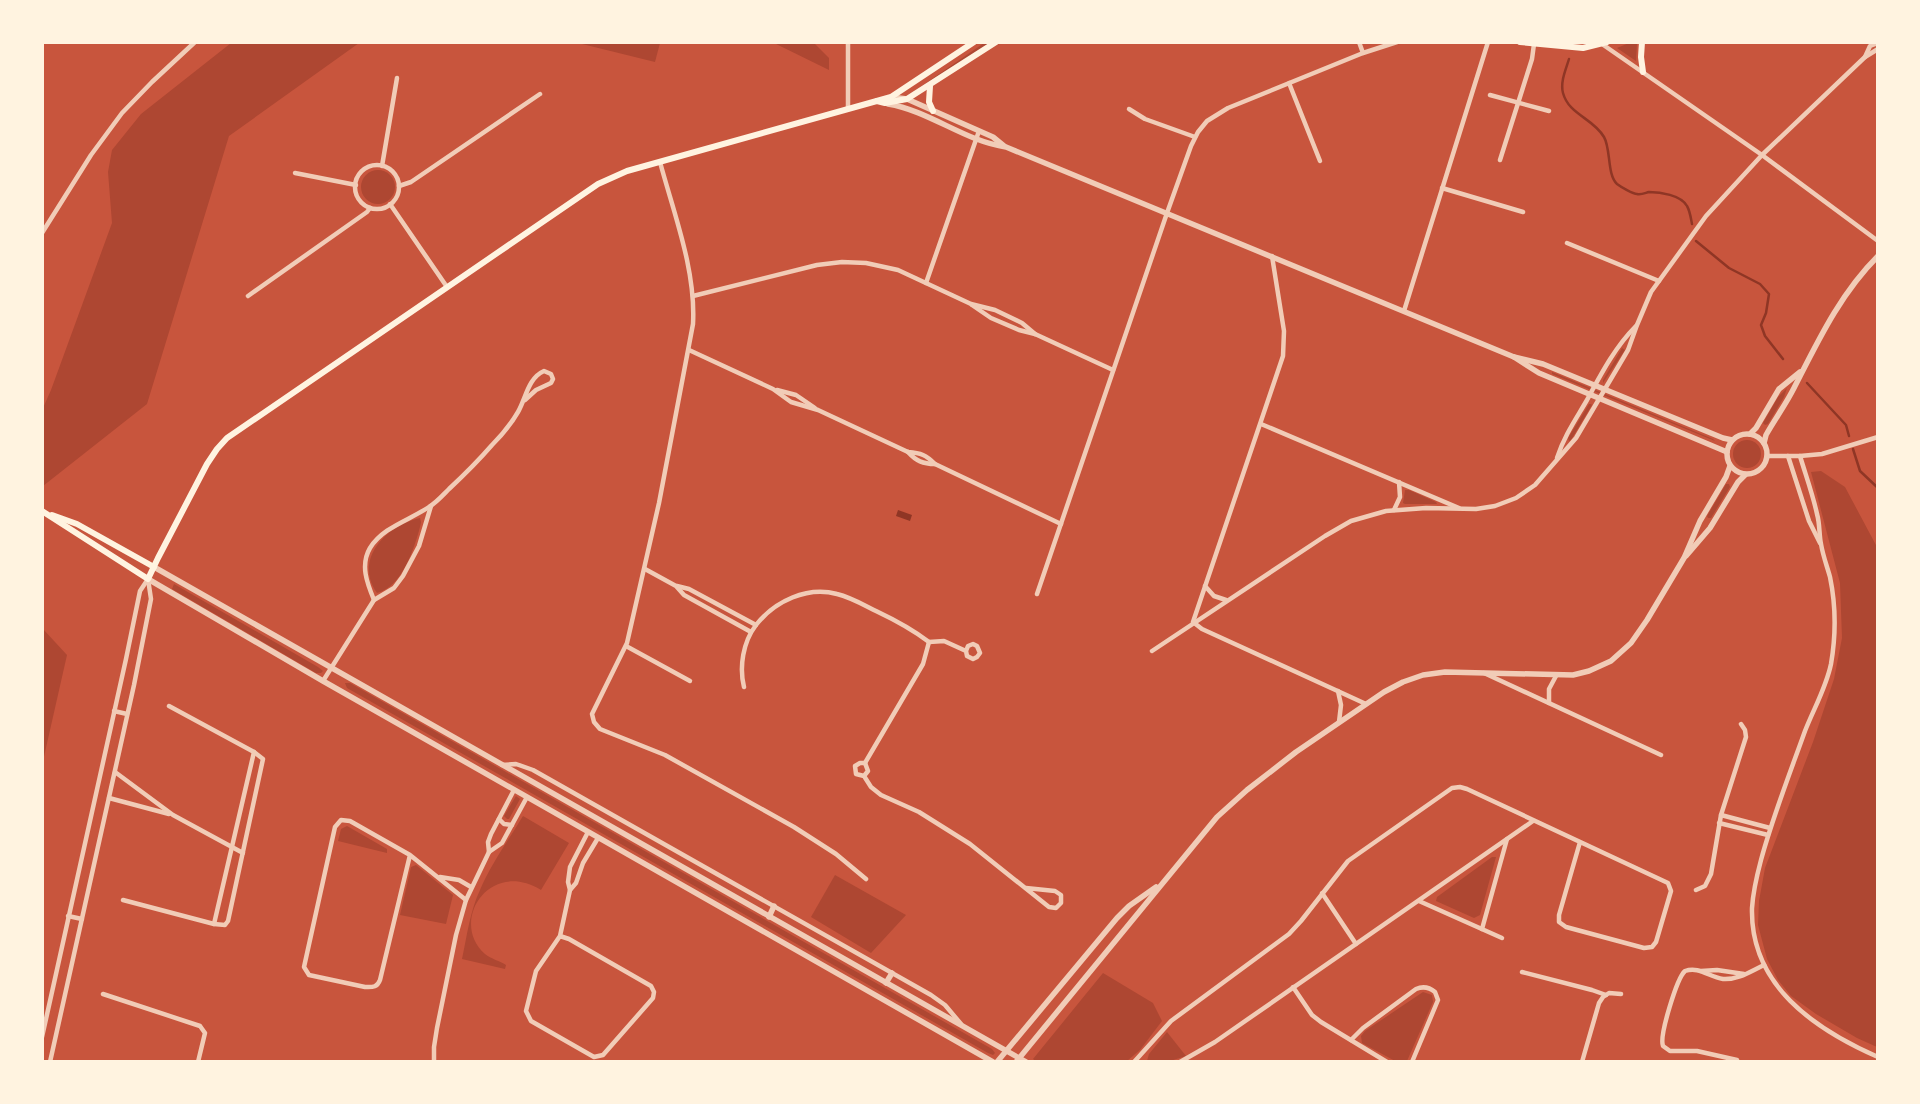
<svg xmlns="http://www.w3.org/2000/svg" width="1920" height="1104" viewBox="0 0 1920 1104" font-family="Signika,sans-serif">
<rect width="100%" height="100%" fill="#c8553d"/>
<g fill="#ae4732">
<polygon points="231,43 359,43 229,136 147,404 43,486 43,408 51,390 112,223 108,172 112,150 141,114"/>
<polygon points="578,43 660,42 660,43 655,62"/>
<polygon points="774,43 814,43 829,58 829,70"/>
<polygon points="984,43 992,43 913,92"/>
<polygon points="1629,43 1637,43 1636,61 1617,48"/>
<circle cx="378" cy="187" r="17"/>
<polygon points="1622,348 1625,350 1603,383 1603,380"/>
<polygon points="1552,372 1713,439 1715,441 1552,374"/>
<polygon points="1787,388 1784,397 1768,424 1765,425 1763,423 1778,397"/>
<polygon points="1589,404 1591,404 1592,405 1571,440 1569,441 1568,438"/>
<circle cx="1747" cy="454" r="14"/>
<polygon points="1821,471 1845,487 1877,547 1877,1047 1857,1038 1816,1014 1791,996 1778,980 1767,959 1758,925 1759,901 1765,868 1813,742 1834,679 1842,638 1840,583 1811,472"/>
<polygon points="1726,484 1729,484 1730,487 1711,518 1708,518 1707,516"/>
<polygon points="1405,490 1409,490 1436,502 1437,504 1405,504 1403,503"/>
<path d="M420 518 421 522 420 527C414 549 402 587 377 593 353 560 386 525 420 518Z"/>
<polygon points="174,584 318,667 323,671 321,673 316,673 172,589"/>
<polygon points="43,629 67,655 43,761"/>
<polygon points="345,683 350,683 992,1049 995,1053 993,1055 988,1053 347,688"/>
<polygon points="516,796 520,799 509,819 507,819 504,816"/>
<path d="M523 816 569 843 541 890C488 858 449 923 485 954 491 959 500 961 506 965L505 969 462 959C467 936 470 911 480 890 491 864 508 841 523 816Z"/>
<polygon points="347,826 387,849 387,853 338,841 341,829"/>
<polygon points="1492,857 1496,857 1480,915 1474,918 1436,901 1437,897"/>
<polygon points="416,865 453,895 446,924 400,915 411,867"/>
<polygon points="835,875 906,915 871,953 811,917"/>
<polygon points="1103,973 1153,1003 1162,1021 1140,1050 1127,1061 1037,1062 1033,1059"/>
<polygon points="1423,992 1432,995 1433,1002 1407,1061 1395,1061 1362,1043 1361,1036 1365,1031"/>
<polygon points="1167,1032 1186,1056 1170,1061 1147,1061 1149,1054"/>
</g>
<polygon fill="#8f3625" points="898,510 912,515 910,521 896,516"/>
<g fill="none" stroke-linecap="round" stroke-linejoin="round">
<g stroke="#8f3625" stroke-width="2.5">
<path d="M1569 59C1566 69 1560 82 1563 93 1569 115 1593 118 1604 137 1611 149 1607 175 1617 184 1621 187 1633 194 1637 194 1641 195 1645 193 1649 192 1660 192 1681 195 1687 206 1690 211 1691 219 1692 224"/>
<polyline points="1696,241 1729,268 1760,284 1769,294 1766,313 1761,325 1765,336 1783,359"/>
<polyline points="1807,383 1846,425 1849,436"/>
<polyline points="1853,449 1860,471 1878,488"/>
</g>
<g stroke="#f1ccb7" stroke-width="4.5">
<polyline points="1359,42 1363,53"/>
<polyline points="1602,44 1762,155 1878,241"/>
<polyline points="1865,57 1878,49"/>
<polyline points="1289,83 1320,161"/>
<polyline points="1490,95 1549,111"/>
<polyline points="848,108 848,42"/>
<polyline points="1129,109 1145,119 1195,137"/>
<polyline points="1500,160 1532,59 1534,44"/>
<path d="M660 162C674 214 696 270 693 324L659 503 627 643 592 714 594 722 600 729 665 755 794 827 836 854 866 879"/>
<circle cx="377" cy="187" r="22"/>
<polyline points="382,166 397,78"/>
<polyline points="295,173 356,185"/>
<polyline points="399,186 411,182 540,94"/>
<polyline points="1442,188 1523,212"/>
<polyline points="390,204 447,287"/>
<polyline points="42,233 91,155 122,113 152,82 195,42"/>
<polyline points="1567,243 1659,281"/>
<polyline points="1272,256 1284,331 1283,356 1193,622 1202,629 1366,704"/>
<polyline points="926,283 979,131"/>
<polyline points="248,296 367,212 370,208"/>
<polyline points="693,296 817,265 842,262 866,263 898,270 971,304 995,310 1022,323 1035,334"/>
<polyline points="972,305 991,318 1019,330 1035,334 1113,370"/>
<polyline points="1404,311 1488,42"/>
<path d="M689 350 773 389 791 402 818 410 908 452C921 453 926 455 935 464"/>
<polyline points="777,390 796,395 815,408"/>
<polyline points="1261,424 1459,508"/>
<path d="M908 452C916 461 923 464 935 464L1061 524"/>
<polyline points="1768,456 1800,456 1822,454 1878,437"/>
<polyline points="1788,456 1809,521 1820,543"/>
<path d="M1800 456C1806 476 1813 495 1817 514 1820 524 1819 535 1821 544 1823 556 1827 566 1830 577 1836 606 1836 635 1831 664 1826 688 1814 708 1805 731 1790 773 1773 816 1761 860 1757 875 1753 892 1752 908 1750 985 1814 1029 1878 1057"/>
<path d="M1557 458C1564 436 1576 419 1587 400 1601 374 1615 347 1636 326"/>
<polyline points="1394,510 1400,497 1399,482"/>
<polyline points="645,569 676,586 684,595 751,632"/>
<polyline points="677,586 689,589 756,625"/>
<polyline points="1205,586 1214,596 1226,600"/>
<polyline points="1037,594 1167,213 1191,146 1198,132 1207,121 1228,108 1363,53 1397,42"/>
<path d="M374 600C367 583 360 565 370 548 383 527 410 520 429 507 437 502 443 495 449 489 464 475 479 460 492 445 502 435 511 424 518 412 526 398 528 378 544 371L551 374 553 379 551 383 536 390 525 400"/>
<polyline points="626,646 690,681"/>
<polyline points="1152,651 1325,536 1351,521 1386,511 1426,508 1476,509 1495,506 1516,498 1535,485 1576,438 1628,350 1637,325 1651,292 1706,216 1762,155 1865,57 1870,46 1878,43"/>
<polyline points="1484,673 1661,755"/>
<polyline points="323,681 374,600 394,588 403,576 419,546 431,506"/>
<path d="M744 687C739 667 743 642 756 625 775 601 807 586 837 594 850 597 864 605 876 611 895 620 912 629 929 642L944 641 966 651 967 656 973 659 977 657 980 653 977 646 973 644 968 646 966 651"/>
<polyline points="1338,691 1341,705 1339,722"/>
<polyline points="1549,703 1549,689 1556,676"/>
<polyline points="114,711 127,714"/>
<polyline points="865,763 860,763 855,766 856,774 864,776 871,787 881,795 919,812 970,844 1049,907 1056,908 1061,903 1061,895 1055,891 1026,888"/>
<polyline points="865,763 923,664 929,642"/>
<polyline points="502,765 516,764 533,770 931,995 945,1005 961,1024"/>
<polyline points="115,772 173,815 243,853"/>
<polyline points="864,776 868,771 865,763"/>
<polyline points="109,798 169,814"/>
<polyline points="1721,815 1770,828"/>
<polyline points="499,819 504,824 512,825"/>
<polyline points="1719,823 1768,835"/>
<polyline points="489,852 488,842 491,834 514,790"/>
<path d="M410 855 380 980C377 988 372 987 365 987L309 975 304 967 335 827 341 820 350 821 410 855 466 900"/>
<polyline points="440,877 459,880 471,887"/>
<polyline points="570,890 576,883 583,863 598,838"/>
<polyline points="1696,890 1705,886 1711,874 1721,815 1746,737 1745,730 1741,724"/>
<polyline points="1322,893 1356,944"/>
<polyline points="123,900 214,924 225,925 228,921 263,759 254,752 169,706"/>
<polyline points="1419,901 1502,938"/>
<polyline points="68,916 82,919"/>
<polyline points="214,924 254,752"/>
<polyline points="1482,929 1507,839"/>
<polyline points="560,936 569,939 651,986 654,992 653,998 603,1055 594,1057 531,1021 526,1011 536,971 560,936 570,890 568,882 570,867 588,832"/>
<polyline points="1701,971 1717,970 1744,974"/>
<polyline points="1522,972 1592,990 1606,995"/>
<polyline points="1293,987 1312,1015 1321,1022 1387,1062"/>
<polyline points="103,994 200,1026 205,1033 198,1062"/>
<polyline points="42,1037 126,659 140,591 148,579"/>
<path d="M1351 1040 1363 1028 1416 989C1423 986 1429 987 1435 992L1438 1000 1412 1062"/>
<path d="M1737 1060 1697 1051H1670L1663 1046C1659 1036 1677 978 1685 971 1699 966 1709 977 1723 979 1738 980 1751 971 1764 965"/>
<polyline points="50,1062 134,685 151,599 148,579"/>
<polyline points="434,1062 434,1047 437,1028 456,935 466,900 489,852 502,843 527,797"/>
<polyline points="1134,1062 1171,1021 1289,934 1301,921 1348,861 1452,788 1460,787 1467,789 1668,883 1671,891 1656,942 1652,947 1644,948 1566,927 1559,922 1559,915 1580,842"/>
<polyline points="1180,1062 1215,1042 1533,821"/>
<polyline points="1582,1062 1599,1003 1603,997 1609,993 1621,994"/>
</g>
<g stroke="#f1ccb7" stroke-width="5.5">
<polyline points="891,97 907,99 993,137 1004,146"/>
<path d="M888 104C930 111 964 141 1006 147L1514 357 1543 364 1723 438 1732 440"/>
<polyline points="1514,357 1539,373 1727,452"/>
<circle cx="1747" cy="454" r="20"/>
<polyline points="1750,434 1756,428 1779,389 1800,372"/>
<path d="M1764 443 1766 435C1775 419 1786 404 1794 388 1818 341 1840 294 1878 256"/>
<polyline points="1686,556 1710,528 1738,482 1745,475"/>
<polyline points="154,567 1026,1062"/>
<polyline points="148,579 323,681 993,1062"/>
<polyline points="769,917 774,906"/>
<polyline points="886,983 892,973"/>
<polyline points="997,1062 1117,918 1129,906 1156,887"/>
<polyline points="1016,1062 1217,817 1247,790 1296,752 1384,692 1403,682 1423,675 1445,672 1573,675 1589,671 1611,661 1631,643 1647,620 1684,558 1700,521 1726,477 1730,466"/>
</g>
<g stroke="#fff3e0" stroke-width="6">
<polyline points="1520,42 1583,48 1607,42"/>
<polyline points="1642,42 1641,57 1643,72"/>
<polyline points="930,86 929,102 933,111"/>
<polyline points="877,101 885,103 907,99 996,42"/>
<polyline points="42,511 148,579 158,558 207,464 217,449 227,438 598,184 627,171 891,97 974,42"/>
<polyline points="52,515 77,524 154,567"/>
</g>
</g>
<rect width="1920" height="1104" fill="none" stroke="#fff3e0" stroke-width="88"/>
</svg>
